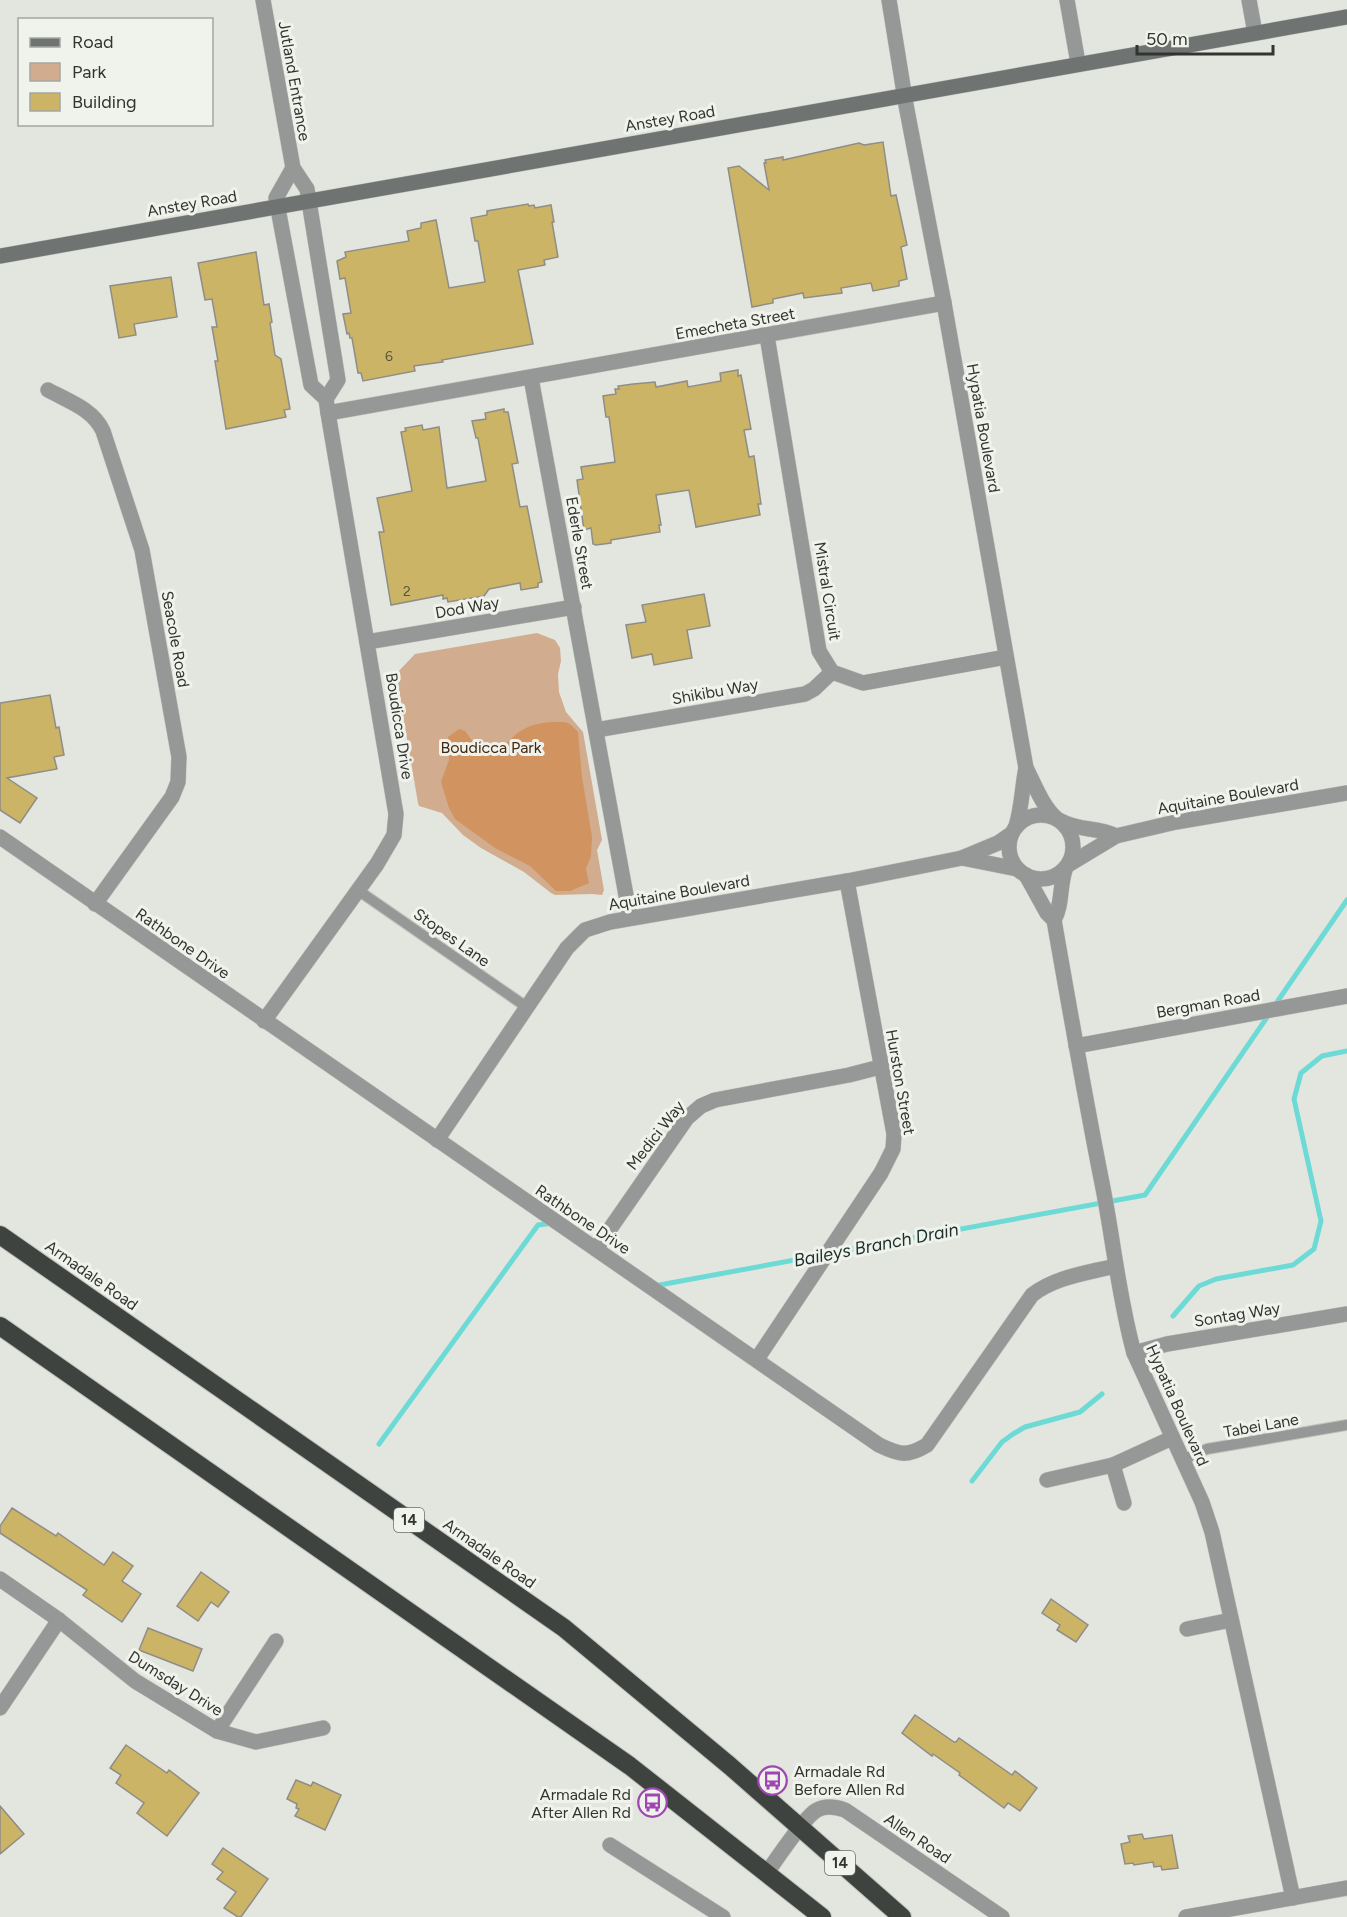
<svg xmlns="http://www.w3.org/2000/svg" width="1347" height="1917" viewBox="0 0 1347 1917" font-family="Figtree,sans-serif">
<rect width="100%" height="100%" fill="#e3e6df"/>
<polygon fill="#d2ac8e" points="537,633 555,640 560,648 561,661 558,674 559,692 566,712 583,732 602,840 597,850 604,890 602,895 592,894 555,895 551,893 524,872 481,848 463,835 442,813 419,806 418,803 396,674 415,654"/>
<path fill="#d1935f" d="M564 722 570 724 578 732 582 777 592 837 591 856 586 869 589 883 570 891H556L530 866 495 848 455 819 449 808 441 782 449 760 448 737 459 729 465 731 481 753C503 756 509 735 526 728 538 722 551 722 564 722Z"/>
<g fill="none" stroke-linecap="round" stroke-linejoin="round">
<g stroke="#6ddad5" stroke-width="5">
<polyline points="1275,1005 1347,900"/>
<polyline points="831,1253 1145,1195 1270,1013"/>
<polyline points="654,1286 822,1255"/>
<polyline points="1173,1316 1199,1286 1216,1279 1293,1265 1314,1249 1321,1221 1294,1099 1301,1073 1322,1056 1347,1051"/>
<polyline points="379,1444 538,1225 554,1223"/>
<polyline points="972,1481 1002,1442 1013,1434 1025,1427 1080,1412 1102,1394"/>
</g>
</g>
<g fill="#ccb466" stroke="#8f8d87" stroke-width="1.5">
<polygon points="883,142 891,196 896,195 907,245 901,247 907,279 899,281 899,286 873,291 871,283 841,288 842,293 804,298 803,293 773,299 773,303 752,307 728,168 739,166 769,190 764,163 766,163 765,160 783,157 783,160 859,143 864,145"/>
<polygon points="528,204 529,206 534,205 535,208 551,205 554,222 552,222 558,257 544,260 545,265 518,270 533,344 442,360 443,362 414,366 415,371 363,381 361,373 358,373 352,338 350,338 349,333 347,334 343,314 351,313 345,278 340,279 337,261 346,257 345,252 409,241 407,231 421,228 421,223 436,220 449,288 485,282 478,241 475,241 471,218 487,215 487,211"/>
<polygon points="256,252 264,305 269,304 272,322 270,323 275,355 281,359 290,409 284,410 286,417 226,429 215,361 218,361 212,327 217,327 212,299 205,300 198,263"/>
<polygon points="171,277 177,317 134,324 136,335 119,338 110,286"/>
<polygon points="738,370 738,376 741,375 751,429 744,430 749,457 754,456 761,504 758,504 760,515 696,527 689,490 656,495 661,525 659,525 660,532 611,540 611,543 596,545 593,544 591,528 584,530 577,480 583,479 581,467 615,462 609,417 606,417 603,396 616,394 615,389 619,389 618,386 633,384 655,382 656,387 687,381 688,387 721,381 720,373"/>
<polygon points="504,409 504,412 508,412 518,463 512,464 520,507 527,506 542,582 538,583 538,587 521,590 520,583 489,589 484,596 448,602 447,598 443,599 443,595 391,605 379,532 384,532 377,498 412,491 401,432 406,431 405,428 422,425 423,430 439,427 447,488 486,481 478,438 476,438 472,421 486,419 485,413"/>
<polygon points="704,594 710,626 687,630 692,658 654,665 652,654 632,658 626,625 646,622 642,605"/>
<polygon points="50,695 56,728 59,727 64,755 54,757 57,769 7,778 37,798 20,823 0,810 0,703"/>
<polygon points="12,1508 56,1536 58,1533 104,1565 113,1552 133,1566 122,1581 141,1594 122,1622 83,1595 87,1590 0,1533 0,1526"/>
<polygon points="201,1572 229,1592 218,1607 211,1602 198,1621 177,1606"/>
<polygon points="1051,1599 1088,1625 1076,1642 1057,1630 1060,1625 1042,1613"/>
<polygon points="148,1628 202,1649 193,1671 139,1650"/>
<polygon points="915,1715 954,1742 956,1742 959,1738 1012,1775 1015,1771 1037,1788 1020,1811 1008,1803 1004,1808 959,1775 960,1773 933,1754 932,1756 902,1733"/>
<polygon points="126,1745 167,1773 169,1770 199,1793 167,1836 137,1813 144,1803 116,1783 121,1775 110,1768"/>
<polygon points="296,1780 311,1786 313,1782 341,1795 325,1830 295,1816 299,1809 296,1808 297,1804 287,1799"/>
<polygon points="0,1806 24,1834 0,1854"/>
<polygon points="1142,1834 1144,1839 1172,1835 1178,1868 1162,1870 1161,1866 1154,1867 1153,1862 1134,1865 1133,1863 1125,1864 1121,1844 1130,1842 1128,1836"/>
<polygon points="223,1848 268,1879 241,1917 238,1917 224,1908 236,1892 217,1879 223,1872 212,1864"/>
</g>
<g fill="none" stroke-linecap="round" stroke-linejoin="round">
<defs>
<g id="lane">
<polyline points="359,891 528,1008"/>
<polyline points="1182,1460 1207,1449 1347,1425"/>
</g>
<g id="street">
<polyline points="263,0 293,168 307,189 338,380 326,399 328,413 396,814 394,835 377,864 264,1021"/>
<path d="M889 0 906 105 944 303 1026 768C1035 785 1042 806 1057 819"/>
<polyline points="1067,0 1078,63"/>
<polyline points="1249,0 1255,33"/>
<polyline points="293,168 276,198 311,385 326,399"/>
<polyline points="767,336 819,651 832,672 863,683 1006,657"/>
<polyline points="531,378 630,917"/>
<path d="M48 390C68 401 93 409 103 431L142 550 179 757 178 782 172 797 95 904"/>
<polyline points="328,413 944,303"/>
<polyline points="367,642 574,607"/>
<polyline points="596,730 805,694 814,689 832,672"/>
<circle cx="1041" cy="847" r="32"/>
<path d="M1061 821C1079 831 1098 827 1116 836"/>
<path d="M1016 826C1022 807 1022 787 1026 768"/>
<path d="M0 837 879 1445C900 1455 907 1457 927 1445L1032 1295C1055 1277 1087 1273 1115 1266"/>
<polyline points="962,858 1017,869"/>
<polyline points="1068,865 1116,836 1176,822 1347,793"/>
<path d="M1026 875 1047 913 1054 920C1069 1006 1084 1092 1101 1178 1113 1236 1118 1295 1134 1353L1202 1502 1212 1532 1293 1898"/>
<path d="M1054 920C1063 904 1059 885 1066 867"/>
<polyline points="1076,1046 1347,996"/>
<polyline points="437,1140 567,948 585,930 610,922 847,881 962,858 998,843 1011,834"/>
<polyline points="596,1249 687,1118 701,1106 715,1100 849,1075 880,1067"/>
<polyline points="1134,1353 1167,1344 1347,1314"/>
<polyline points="757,1359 881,1173 893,1149 894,1134 847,881"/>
<polyline points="1113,1465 1124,1503"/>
<polyline points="1047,1480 1113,1465 1172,1438"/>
<polyline points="0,1579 59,1620 135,1681 217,1731 256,1742 323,1728"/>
<polyline points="1187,1629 1231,1620"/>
<polyline points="0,1708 59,1620"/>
<polyline points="217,1731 276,1641"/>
<polyline points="610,1845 723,1917"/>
<path d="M766 1874C776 1860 805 1816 817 1810 826 1805 836 1807 845 1810L1002 1917"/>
<polyline points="1186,1917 1347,1888"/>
</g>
<polyline id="secondary" points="0,256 1347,17"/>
<g id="highway">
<polyline points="0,1235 564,1628 730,1766 902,1917"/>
<polyline points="0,1326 630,1766 822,1917"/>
</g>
</defs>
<use href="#lane" stroke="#c0c2bc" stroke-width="12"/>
<use href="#street" stroke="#c0c2bc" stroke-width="16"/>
<use href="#secondary" stroke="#c0c2bc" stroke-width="16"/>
<use href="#highway" stroke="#c0c2bc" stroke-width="20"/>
<use href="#lane" stroke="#959896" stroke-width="10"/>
<use href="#street" stroke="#959896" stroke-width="15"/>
<use href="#secondary" stroke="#6f7371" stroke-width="15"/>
<use href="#highway" stroke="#3e4340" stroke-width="18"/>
</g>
<defs>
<symbol id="bus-ring" viewBox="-11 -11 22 22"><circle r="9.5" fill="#f0f3ec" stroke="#a046b2" stroke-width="1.5"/><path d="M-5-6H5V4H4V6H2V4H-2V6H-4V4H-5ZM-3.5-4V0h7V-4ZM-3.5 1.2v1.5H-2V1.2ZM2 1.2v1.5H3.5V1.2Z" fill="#a046b2"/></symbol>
</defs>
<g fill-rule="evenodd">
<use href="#bus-ring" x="756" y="1764" width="33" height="33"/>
<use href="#bus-ring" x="636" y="1786" width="33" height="33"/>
</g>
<g text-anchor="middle" stroke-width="6" stroke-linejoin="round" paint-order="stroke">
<g font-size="14" fill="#59543e">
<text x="389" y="361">6</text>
<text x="407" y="596">2</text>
</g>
<g fill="#f0f3ec" stroke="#6c6d69" stroke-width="1.5">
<rect x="394" y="1508" width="30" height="24" rx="4.5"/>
<rect x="825" y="1851" width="30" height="24" rx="4.5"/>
</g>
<g font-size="15" font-weight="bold" fill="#333431">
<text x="409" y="1525">14</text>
<text x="840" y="1868">14</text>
</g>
<g font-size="16" fill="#333431" stroke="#f0f3ec">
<text transform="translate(295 81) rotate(80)" y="6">Jutland Entrance</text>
<text transform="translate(670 118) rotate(-10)" y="6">Anstey Road</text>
<text transform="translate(192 203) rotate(-10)" y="6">Anstey Road</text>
<text transform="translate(735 323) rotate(-10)" y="6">Emecheta Street</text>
<text transform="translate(984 428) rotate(80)" y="6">Hypatia Boulevard</text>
<text transform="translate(580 543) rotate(80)" y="6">Ederle Street</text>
<text transform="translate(828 591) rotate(81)" y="6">Mistral Circuit</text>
<text transform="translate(467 607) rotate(-10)" y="6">Dod Way</text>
<text transform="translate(176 639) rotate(80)" y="6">Seacole Road</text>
<text transform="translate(715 691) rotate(-10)" y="6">Shikibu Way</text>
<text transform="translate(400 726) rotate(81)" y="6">Boudicca Drive</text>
<text transform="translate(1228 796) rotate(-10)" y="6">Aquitaine Boulevard</text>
<text transform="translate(679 892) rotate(-10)" y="6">Aquitaine Boulevard</text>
<text transform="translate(452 937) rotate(35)" y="6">Stopes Lane</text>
<text transform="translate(183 943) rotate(35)" y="6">Rathbone Drive</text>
<text transform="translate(1208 1003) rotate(-10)" y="6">Bergman Road</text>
<text transform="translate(901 1082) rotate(80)" y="6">Hurston Street</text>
<text transform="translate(655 1135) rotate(-52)" y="6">Medici Way</text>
<text transform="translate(583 1219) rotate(34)" y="6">Rathbone Drive</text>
<text transform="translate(92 1275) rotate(35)" y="6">Armadale Road</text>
<text transform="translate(1237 1314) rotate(-9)" y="6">Sontag Way</text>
<text transform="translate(1178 1405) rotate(66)" y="6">Hypatia Boulevard</text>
<text transform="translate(1261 1425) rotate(-10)" y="6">Tabei Lane</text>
<text transform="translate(490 1553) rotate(35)" y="6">Armadale Road</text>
<text transform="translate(176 1683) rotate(32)" y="6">Dumsday Drive</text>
<text transform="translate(918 1838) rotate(34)" y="6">Allen Road</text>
</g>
<g font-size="16" fill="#432812" stroke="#f0f3ec">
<text x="491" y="753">Boudicca Park</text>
</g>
<g font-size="16" fill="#333431" stroke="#f0f3ec" text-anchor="start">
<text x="794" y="1777">Armadale Rd<tspan x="794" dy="18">Before Allen Rd</tspan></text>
<text x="631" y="1800" text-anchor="end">Armadale Rd<tspan x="631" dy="18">After Allen Rd</tspan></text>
</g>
<g font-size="18" font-style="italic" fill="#1b2f2e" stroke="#f0f3ec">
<text transform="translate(876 1245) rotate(-11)" y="6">Baileys Branch Drain</text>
</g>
</g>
<rect x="18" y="18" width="195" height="108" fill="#f0f3ec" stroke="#a4a7a1" stroke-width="1.5"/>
<rect x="30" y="38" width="30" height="9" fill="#6f7371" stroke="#a4a7a1" stroke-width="1.5"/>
<text x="72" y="48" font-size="18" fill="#333431">Road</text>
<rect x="30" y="63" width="30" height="18" fill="#d2ac8e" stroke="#a4a7a1" stroke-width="1.5"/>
<text x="72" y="78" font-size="18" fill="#333431">Park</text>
<rect x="30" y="93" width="30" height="18" fill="#ccb466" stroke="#a4a7a1" stroke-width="1.5"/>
<text x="72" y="108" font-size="18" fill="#333431">Building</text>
<path d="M1137 45v9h136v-9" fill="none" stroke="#333431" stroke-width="3"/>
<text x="1146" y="45" font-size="18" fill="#333431" stroke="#f0f3ec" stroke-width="4.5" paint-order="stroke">50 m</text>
</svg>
